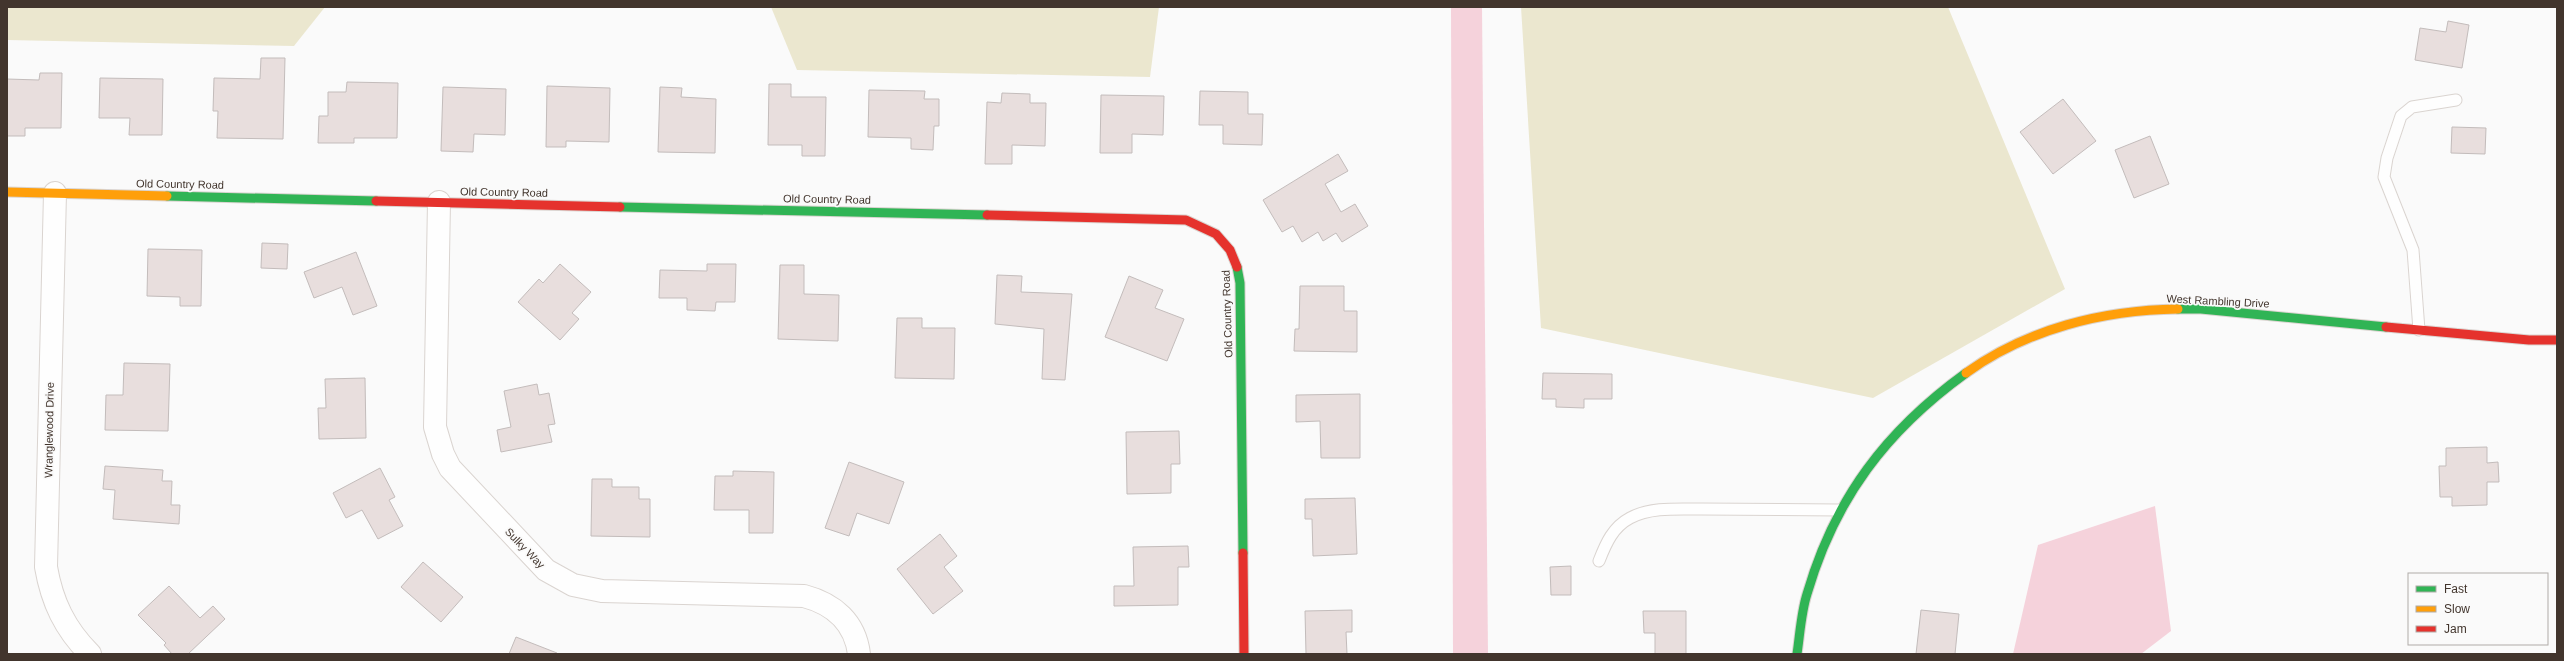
<svg xmlns="http://www.w3.org/2000/svg" width="2564" height="661" viewBox="0 0 2564 661" font-family="Helvetica,sans-serif">
<rect width="100%" height="100%" fill="#fafafa"/>
<g fill="#ebe7cf">
<polygon points="7,7 325,7 294,46 7,40"/>
<polygon points="771,7 1159,7 1150,77 797,70"/>
<polygon points="1521,7 1948,7 2065,289 1873,398 1541,328"/>
</g>
<g fill="#f5d2db">
<polygon points="1451,7 1482,7 1488,654 1453,654"/>
<polygon points="2155,506 2171,631 2141,654 2013,654 2038,545"/>
</g>
<g fill="#e8dedd" stroke="#c3bcbb">
<polygon points="2448,21 2469,25 2462,68 2415,60 2420,28 2446,32"/>
<polygon points="261,58 285,58 283,139 217,138 218,111 213,111 214,78 260,79"/>
<polygon points="40,73 62,73 61,128 25,128 25,136 7,136 7,79 39,80"/>
<polygon points="100,78 163,79 162,135 129,135 130,118 99,118"/>
<polygon points="347,82 398,83 397,138 354,138 354,143 318,143 319,116 328,116 328,92 346,92"/>
<polygon points="769,84 791,84 791,97 826,97 825,156 802,156 802,145 768,145"/>
<polygon points="547,86 610,88 609,142 566,141 566,147 546,147"/>
<polygon points="443,87 506,89 505,135 474,134 473,152 441,151"/>
<polygon points="660,87 682,88 681,97 716,99 715,153 658,152"/>
<polygon points="869,90 925,91 924,99 939,99 939,126 934,126 933,150 911,149 911,138 868,137"/>
<polygon points="1200,91 1248,92 1248,114 1263,114 1262,145 1223,144 1223,125 1199,125"/>
<polygon points="1002,93 1030,94 1030,103 1046,103 1045,146 1012,145 1012,164 985,164 987,102 1001,103"/>
<polygon points="1101,95 1164,96 1163,135 1132,134 1132,153 1100,153"/>
<polygon points="2063,99 2096,141 2053,174 2020,132"/>
<polygon points="2452,127 2486,128 2485,154 2451,153"/>
<polygon points="2150,136 2169,184 2134,198 2115,150"/>
<polygon points="1338,154 1348,171 1325,184 1341,212 1355,204 1368,226 1342,242 1336,233 1323,241 1318,232 1302,242 1293,226 1282,232 1263,200"/>
<polygon points="262,243 288,244 287,269 261,268"/>
<polygon points="148,249 202,250 201,306 180,306 180,297 147,296"/>
<polygon points="356,252 377,306 353,315 342,287 314,298 304,272"/>
<polygon points="560,264 591,292 572,313 579,319 560,340 518,302 539,279 543,283"/>
<polygon points="707,264 736,264 735,302 716,302 715,311 687,310 687,298 659,298 660,270 707,271"/>
<polygon points="780,265 804,265 804,294 839,295 838,341 778,339"/>
<polygon points="997,275 1022,276 1021,292 1072,294 1065,380 1042,379 1044,329 995,324"/>
<polygon points="1129,276 1163,290 1155,308 1184,319 1167,361 1105,337"/>
<polygon points="1300,286 1344,286 1344,311 1357,311 1357,352 1294,351 1295,329 1299,329"/>
<polygon points="897,318 922,318 922,328 955,328 954,379 895,378"/>
<polygon points="124,363 170,364 168,431 105,430 106,395 123,395"/>
<polygon points="1543,373 1612,374 1612,399 1584,399 1584,408 1556,407 1556,399 1542,399"/>
<polygon points="365,378 366,438 319,439 318,408 326,408 325,379"/>
<polygon points="537,384 539,395 549,393 555,424 548,425 552,442 501,452 497,430 511,427 504,391"/>
<polygon points="1360,394 1360,458 1321,458 1320,421 1296,422 1296,395"/>
<polygon points="1179,431 1180,464 1171,464 1171,493 1127,494 1126,432"/>
<polygon points="2487,447 2487,463 2498,462 2499,482 2487,482 2487,505 2452,506 2452,497 2440,497 2439,466 2446,466 2446,448"/>
<polygon points="849,462 904,482 889,524 857,513 849,536 825,528"/>
<polygon points="105,466 163,470 162,481 172,481 171,505 180,505 179,524 113,519 115,490 103,489"/>
<polygon points="380,468 395,497 389,500 403,526 378,539 362,510 346,518 333,493"/>
<polygon points="733,471 774,472 773,533 749,533 749,510 714,510 715,476 733,476"/>
<polygon points="592,479 612,479 612,487 639,487 639,499 650,499 650,537 591,536"/>
<polygon points="1355,498 1357,554 1313,556 1312,519 1305,519 1305,499"/>
<polygon points="940,534 957,556 944,567 963,591 933,614 897,569"/>
<polygon points="1188,546 1189,567 1178,567 1178,605 1114,606 1114,586 1134,586 1133,547"/>
<polygon points="423,562 463,597 441,622 401,587"/>
<polygon points="1571,566 1571,595 1551,595 1550,567"/>
<polygon points="169,586 200,618 213,606 225,619 188,654 172,654 164,645 166,643 138,615"/>
<polygon points="1352,610 1352,632 1346,632 1347,654 1306,654 1305,611"/>
<polygon points="1921,610 1959,614 1955,654 1916,654"/>
<polygon points="1643,611 1686,611 1686,654 1655,654 1655,633 1644,633"/>
<polygon points="516,637 557,653 557,654 509,654"/>
</g>
<g fill="none" stroke-linecap="round" stroke-linejoin="round">
<defs>
<g id="lane">
<polyline points="2419,330 2413,250 2384,177 2387,158 2401,116 2412,107 2456,100"/>
<path d="M1599 561C1606 543 1613 527 1630 518 1650 507 1678 509 1700 509 1746 509 1793 510 1840 510"/>
</g>
<g id="street">
<path d="M55 193 46 567C52 602 65 629 90 654"/>
<path d="M439 202 435 427 443 454 450 468 546 570 573 585 602 591 804 596C834 604 855 622 859 654"/>
</g>
<g id="fast">
<polyline points="167,196 376,201"/>
<polyline points="620,207 987,215"/>
<polyline points="1237,267 1240,283 1243,553"/>
<polyline points="2178,309 2201,309 2386,327"/>
<path d="M1797 654C1800 634 1801 613 1807 594 1835 498 1886 431 1966 373"/>
</g>
<g id="slow">
<polyline points="7,192 167,196"/>
<path d="M1966 373C2027 329 2103 310 2178 309"/>
</g>
<g id="jam">
<polyline points="376,201 620,207"/>
<polyline points="987,215 1186,220 1216,234 1230,250 1237,267"/>
<polyline points="2386,327 2529,340 2557,340"/>
<polyline points="1243,553 1244,654"/>
</g>
</defs>
<use href="#lane" stroke="#dad4d0" stroke-width="13"/>
<use href="#street" stroke="#dad4d0" stroke-width="24"/>
<use href="#fast" stroke="#dad4d0" stroke-width="11"/>
<use href="#slow" stroke="#dad4d0" stroke-width="11"/>
<use href="#jam" stroke="#dad4d0" stroke-width="11"/>
<use href="#lane" stroke="#fefefe" stroke-width="11"/>
<use href="#street" stroke="#fefefe" stroke-width="22"/>
<use href="#fast" stroke="#30b455" stroke-width="9"/>
<use href="#slow" stroke="#ff9f0a" stroke-width="9"/>
<use href="#jam" stroke="#e5322d" stroke-width="9"/>
</g>
<g text-anchor="middle" stroke-width="3.5" stroke-linejoin="round" paint-order="stroke">
<g font-size="11" fill="#42352d" stroke="#fafafa">
<text transform="translate(180 184) rotate(1)" y="4">Old Country Road</text>
<text transform="translate(504 192) rotate(1)" y="4">Old Country Road</text>
<text transform="translate(827 199) rotate(1)" y="4">Old Country Road</text>
<text transform="translate(2218 301) rotate(3)" y="4">West Rambling Drive</text>
<text transform="translate(1227 314) rotate(-92)" y="4">Old Country Road</text>
<text transform="translate(49 430) rotate(-89)" y="4">Wranglewood Drive</text>
<text transform="translate(525 548) rotate(46)" y="4">Sulky Way</text>
</g>
</g>
<rect width="2564" height="661" fill="none" stroke="#42352d" stroke-width="16"/>
<rect x="2408" y="573" width="140" height="72" fill="#fafafa" stroke="#b0aba8"/>
<rect x="2416" y="586" width="20" height="6" fill="#30b455" stroke="#b0aba8"/>
<text x="2444" y="593" font-size="12" fill="#42352d">Fast</text>
<rect x="2416" y="606" width="20" height="6" fill="#ff9f0a" stroke="#b0aba8"/>
<text x="2444" y="613" font-size="12" fill="#42352d">Slow</text>
<rect x="2416" y="626" width="20" height="6" fill="#e5322d" stroke="#b0aba8"/>
<text x="2444" y="633" font-size="12" fill="#42352d">Jam</text>
</svg>
